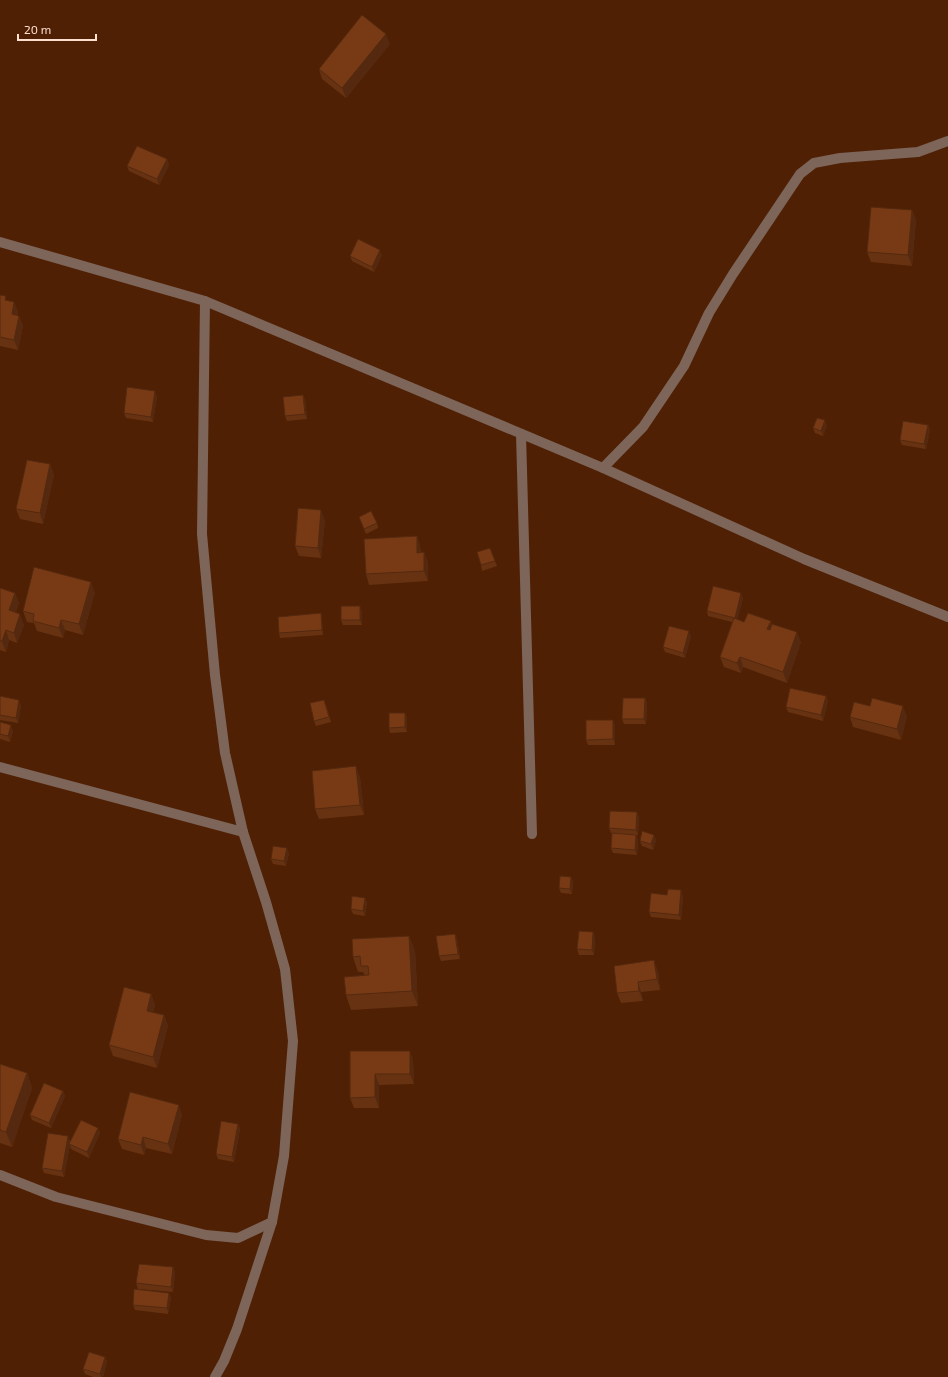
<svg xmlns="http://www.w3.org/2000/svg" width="948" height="1377" viewBox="0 0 948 1377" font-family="'Exo 2',sans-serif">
<rect width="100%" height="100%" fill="#4f2004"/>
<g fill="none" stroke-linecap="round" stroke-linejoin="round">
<g stroke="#7d6559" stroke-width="10">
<polyline points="0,242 205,301 603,468 804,559 948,617"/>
<polyline points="521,434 532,834"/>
<polyline points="603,468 643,427 684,366 709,313 733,274 800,174 814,163 840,158 918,152 948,141"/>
<polyline points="0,767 243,832"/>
<polyline points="0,1175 56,1197 206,1235 238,1238 272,1222 284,1156 293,1041 285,969 266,902 243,832 225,753 215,675 202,534 205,301"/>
<polyline points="215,1377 224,1361 237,1329 272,1222"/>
</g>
</g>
<g fill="#673212">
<polygon points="390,44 346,98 322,79 319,69"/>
<polygon points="167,159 169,165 159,185 129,171 127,166"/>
<polygon points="912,210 916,220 912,266 871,262 867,252"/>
<polygon points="382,255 374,272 352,261 350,256"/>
<polygon points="0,295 7,301 14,302 18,312 17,316 19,316 23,326 18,350 0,346"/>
<polygon points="303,395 305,400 307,419 287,421 285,416"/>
<polygon points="157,396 153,422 126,418 124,413"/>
<polygon points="928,425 930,430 926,449 902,445 900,440"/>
<polygon points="827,426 823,436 815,433 813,428"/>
<polygon points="50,464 54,475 43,524 20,519 16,509"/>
<polygon points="359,517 377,523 378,528 366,534"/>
<polygon points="325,520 321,558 299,556 295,546"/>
<polygon points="417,536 420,546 421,553 424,552 428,563 428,581 369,585 366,574"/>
<polygon points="490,548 497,566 482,571 481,565"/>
<polygon points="0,588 15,593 19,603 15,613 24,625 17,643 9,640 6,652 0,650"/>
<polygon points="95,592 83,635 65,630 63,638 37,631 34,623 27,622 23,611"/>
<polygon points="743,598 737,619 744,622 772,624 801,642 787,683 743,667 741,673 724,667 720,657 732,622 708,616 707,611"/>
<polygon points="362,611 362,625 343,625 341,620"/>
<polygon points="321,613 322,619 323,635 280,638 279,633"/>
<polygon points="691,636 685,658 665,652 663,647"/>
<polygon points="0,696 21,705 18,723 0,720"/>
<polygon points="826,696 828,701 823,721 788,712 786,707"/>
<polygon points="645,698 647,703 646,724 624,724 622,719"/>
<polygon points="326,705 331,722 316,726 314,721"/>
<polygon points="870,706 907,716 901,740 853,727 850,717"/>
<polygon points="405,713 407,718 407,732 390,733 389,728"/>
<polygon points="0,722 13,731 10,742 0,739"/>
<polygon points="615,725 615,745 588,745 586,740"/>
<polygon points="360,777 364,815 319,819 315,809"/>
<polygon points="637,812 639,818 638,835 636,835 638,840 637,855 613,853 611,848 612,834 611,833 609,828"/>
<polygon points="654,835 656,840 653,850 642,846 640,841"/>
<polygon points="289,853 286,866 273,864 271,859"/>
<polygon points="571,877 573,882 572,894 561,893 559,888"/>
<polygon points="667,895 683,896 681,920 651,917 649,912"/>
<polygon points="365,898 367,903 365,916 353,914 351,909"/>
<polygon points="593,932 595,937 594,955 579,955 577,949"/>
<polygon points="455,934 457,939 460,959 441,961 439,956"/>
<polygon points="409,936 415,951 418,1006 351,1010 346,995 365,976 363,972 358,972 353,957"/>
<polygon points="658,971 660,990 641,992 643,1001 621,1003 617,993"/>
<polygon points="151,994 155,1005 153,1012 164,1015 168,1026 157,1068 113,1056 109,1045"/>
<polygon points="350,1051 410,1051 413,1061 414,1084 379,1085 379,1108 354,1108 350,1098"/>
<polygon points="0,1064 27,1073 32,1088 12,1147 0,1143"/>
<polygon points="63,1091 65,1096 51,1128 32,1120 30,1115"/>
<polygon points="182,1115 172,1154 146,1148 144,1155 122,1149 118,1139"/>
<polygon points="238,1124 240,1129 234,1162 218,1159 216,1154"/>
<polygon points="98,1128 100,1133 89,1158 71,1149 70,1145 64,1177 44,1173 42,1168 68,1136 70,1142"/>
<polygon points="173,1267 175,1273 173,1292 138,1289 136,1283"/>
<polygon points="169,1293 171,1298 168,1314 135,1310 133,1305"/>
<polygon points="105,1357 107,1362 103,1377 93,1377 85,1374 83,1369"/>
</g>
<g fill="#54290f">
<polygon points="386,34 390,44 346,98 342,88"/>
<polygon points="167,159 169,165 159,185 157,179"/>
<polygon points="912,210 916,220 912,266 908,255"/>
<polygon points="380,250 382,255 374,272 372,267"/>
<polygon points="14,302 18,312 15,324 12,314"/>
<polygon points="19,316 23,326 18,350 14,340"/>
<polygon points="155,391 157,396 153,422 151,417"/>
<polygon points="303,395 305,400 307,419 305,414"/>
<polygon points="825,420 827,426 823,436 821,431"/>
<polygon points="928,425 930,430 926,449 924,444"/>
<polygon points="50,464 54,475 43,524 40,513"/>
<polygon points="321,510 325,520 321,558 318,548"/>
<polygon points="417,536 420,546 421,563 417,553"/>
<polygon points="424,552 428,563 428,581 424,571"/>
<polygon points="91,582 95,592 83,635 79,624"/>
<polygon points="15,593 19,603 13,621 9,610"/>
<polygon points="741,593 743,598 737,623 735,618"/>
<polygon points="360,606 362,611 362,625 360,620"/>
<polygon points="321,613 322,619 323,635 322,630"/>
<polygon points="20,614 24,625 17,643 14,633"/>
<polygon points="61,620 65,630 63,638 59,628"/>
<polygon points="771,621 775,631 767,629"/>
<polygon points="6,630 9,640 6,652 2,641"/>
<polygon points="689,631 691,636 685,658 683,653"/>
<polygon points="797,632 801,642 787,683 783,672"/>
<polygon points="740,657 743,667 741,673 737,663"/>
<polygon points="826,696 828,701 823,721 821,715"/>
<polygon points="645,698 647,703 646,724 644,719"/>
<polygon points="19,700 21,705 18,723 16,718"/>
<polygon points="903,706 907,716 901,740 897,729"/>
<polygon points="405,713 407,718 407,732 405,727"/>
<polygon points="613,720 615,725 615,745 613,739"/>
<polygon points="11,725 13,731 10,742 8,736"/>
<polygon points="356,766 360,777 364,815 360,805"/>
<polygon points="637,812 639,818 638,835 636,830"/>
<polygon points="636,835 638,840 637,855 635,850"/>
<polygon points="654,835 656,840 653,850 651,844"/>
<polygon points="287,848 289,853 286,866 284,861"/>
<polygon points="571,877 573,882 572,894 570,889"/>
<polygon points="681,890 683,896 681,920 679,915"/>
<polygon points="365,898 367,903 365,916 363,911"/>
<polygon points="593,932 595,937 594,955 592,950"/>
<polygon points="455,934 457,939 460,959 458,954"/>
<polygon points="409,936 415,951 418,1006 412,991"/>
<polygon points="654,960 658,971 660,990 657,979"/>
<polygon points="638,982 641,992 643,1001 639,991"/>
<polygon points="151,994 155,1005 151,1021 147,1011"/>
<polygon points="164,1015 168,1026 157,1068 153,1057"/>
<polygon points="410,1051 413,1061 414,1084 410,1074"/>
<polygon points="27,1073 32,1088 12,1147 6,1132"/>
<polygon points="375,1074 379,1085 379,1108 375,1097"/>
<polygon points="63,1091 65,1096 51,1128 49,1123"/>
<polygon points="179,1105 182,1115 172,1154 168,1144"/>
<polygon points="238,1124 240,1129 234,1162 232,1157"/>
<polygon points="98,1128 100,1133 89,1158 87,1152"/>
<polygon points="68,1136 70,1142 69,1144 70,1145 64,1177 62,1171"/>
<polygon points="143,1137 146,1148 144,1155 141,1145"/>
<polygon points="173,1267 175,1273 173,1292 171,1287"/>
<polygon points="169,1293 171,1298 168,1314 167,1308"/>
<polygon points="105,1357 107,1362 103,1377 101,1377 100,1374"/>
</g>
<g fill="#783a15" stroke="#54290f">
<polygon points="362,15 386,34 342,88 319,69"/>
<polygon points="137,146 167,159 157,179 127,166"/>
<polygon points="871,207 912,210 908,255 867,252"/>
<polygon points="358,239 380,250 372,267 350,256"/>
<polygon points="0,295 6,296 5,300 14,302 12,314 19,316 14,340 0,337"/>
<polygon points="127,387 155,391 151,417 124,413"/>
<polygon points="303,395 305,414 285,416 283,397"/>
<polygon points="817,418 825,420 821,431 813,428"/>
<polygon points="903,421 928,425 924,444 900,440"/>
<polygon points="27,460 50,464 40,513 16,509"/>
<polygon points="298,508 321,510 318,548 295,546"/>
<polygon points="371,511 377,523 364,529 359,517"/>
<polygon points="417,536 417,553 424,552 424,571 366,574 364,539"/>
<polygon points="490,548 495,561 481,565 477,552"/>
<polygon points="34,567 91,582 79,624 61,620 59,628 33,621 34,614 23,611"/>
<polygon points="713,586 741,593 735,618 707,611"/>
<polygon points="0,588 15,593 9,610 20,614 14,633 6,630 2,641 0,641"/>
<rect x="341" y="606" width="19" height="14"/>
<polygon points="321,613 322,630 279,633 278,617"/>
<polygon points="748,613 771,621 767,629 770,630 772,624 797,632 783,672 740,657 737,663 720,657 734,618 744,622"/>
<polygon points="669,626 689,631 683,653 663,647"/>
<polygon points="790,688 826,696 821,715 786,707"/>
<polygon points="0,696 19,700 16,718 0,715"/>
<polygon points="623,698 645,698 644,719 622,719"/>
<polygon points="872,698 903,706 897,729 850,717 854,702 870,706"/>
<polygon points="324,700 329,717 314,721 310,703"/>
<polygon points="389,713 405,713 405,727 389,728"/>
<polygon points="586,720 613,720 613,739 586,740"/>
<polygon points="0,722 11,725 8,736 0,734"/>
<polygon points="356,766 360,805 315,809 312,771"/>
<polygon points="610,811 637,812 636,830 609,828"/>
<polygon points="642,831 654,835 651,844 640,841"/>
<polygon points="612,833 636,835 635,850 611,848"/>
<polygon points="273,846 287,848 284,861 271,859"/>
<polygon points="560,876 571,877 570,889 559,888"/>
<polygon points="668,889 681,890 679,915 649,912 651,893 667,895"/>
<polygon points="352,896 365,898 363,911 351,909"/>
<polygon points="579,931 593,932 592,950 577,949"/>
<polygon points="455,934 458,954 439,956 436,936"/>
<polygon points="409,936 412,991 346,995 344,977 369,975 368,966 361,966 360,956 353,957 352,939"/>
<polygon points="654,960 657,979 638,982 639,991 617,993 614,966"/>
<polygon points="124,987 151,994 147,1011 164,1015 153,1057 109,1045"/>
<polygon points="350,1051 410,1051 410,1074 375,1074 375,1097 350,1098"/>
<polygon points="0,1064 27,1073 6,1132 0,1130"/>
<polygon points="44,1083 63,1091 49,1123 30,1115"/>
<polygon points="130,1092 179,1105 168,1144 143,1137 141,1145 118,1139"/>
<polygon points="81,1120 98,1128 87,1152 69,1144"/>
<polygon points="221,1121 238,1124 232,1157 216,1154"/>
<polygon points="48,1133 68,1136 62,1171 42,1168"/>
<polygon points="139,1264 173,1267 171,1287 136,1283"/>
<polygon points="134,1289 169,1293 167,1308 133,1305"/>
<polygon points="89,1352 105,1357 100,1374 83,1369"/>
</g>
<path d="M18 34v6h78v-6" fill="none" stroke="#ffe0d1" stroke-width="2"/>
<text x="24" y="34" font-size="12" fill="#ffe0d1" stroke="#4f2004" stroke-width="3" paint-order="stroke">20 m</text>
</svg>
